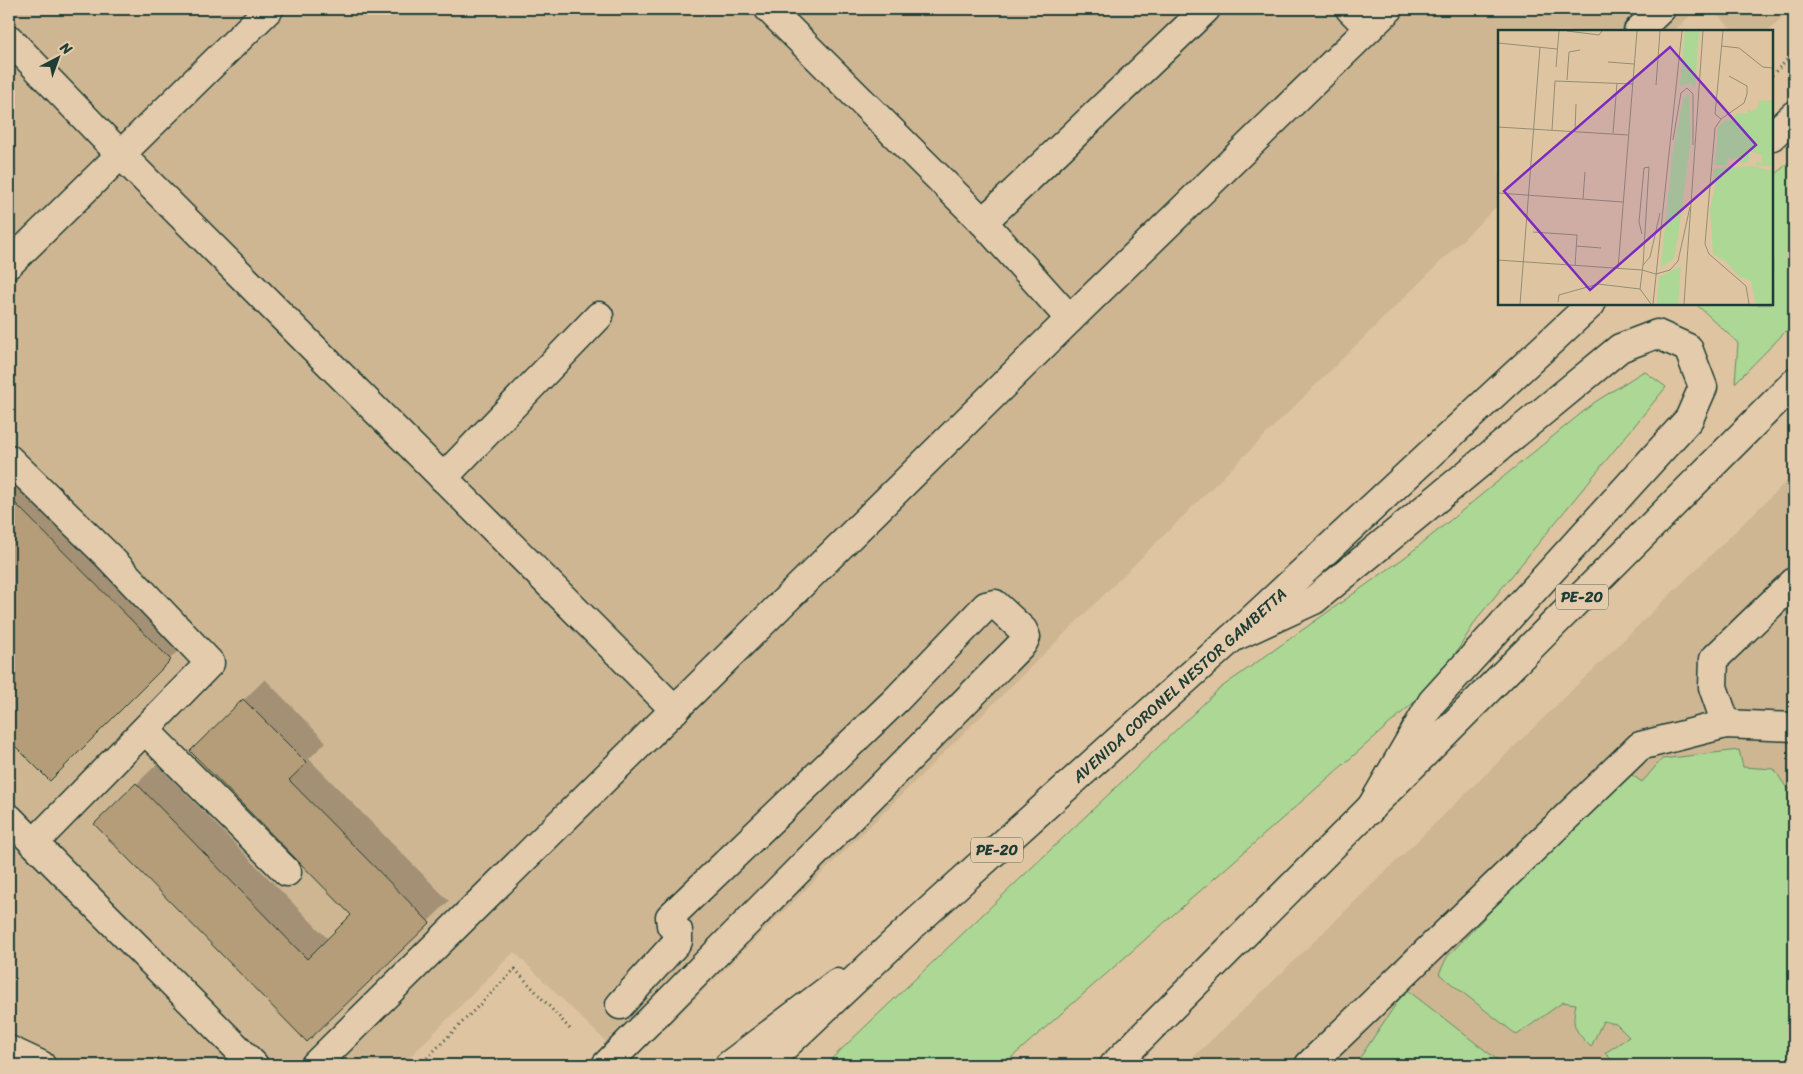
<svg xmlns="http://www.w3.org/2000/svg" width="1803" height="1074" viewBox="0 0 1803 1074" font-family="Sriracha,sans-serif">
<rect width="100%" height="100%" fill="#dfc4a1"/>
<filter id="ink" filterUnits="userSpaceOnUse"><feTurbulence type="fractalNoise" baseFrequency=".02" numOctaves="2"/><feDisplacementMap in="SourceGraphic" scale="10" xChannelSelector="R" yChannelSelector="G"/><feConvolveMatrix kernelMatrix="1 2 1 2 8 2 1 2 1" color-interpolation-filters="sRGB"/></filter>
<g filter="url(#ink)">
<g fill="#ceb693">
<polygon points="9,9 1697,9 1674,31 1499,31 1499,204 629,1064 514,952 402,1065 9,1065"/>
<polygon points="1711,9 1790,9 1768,31 1734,31"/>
<polygon points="1794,474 1794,1065 1185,1065 1263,991"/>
</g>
<g fill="#acd795" stroke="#668a64">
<polygon points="1794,157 1794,323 1735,383 1738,343 1696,304 1772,304 1772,178"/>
<polygon points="1644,371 1666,387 1479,616 1438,681 1003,1065 825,1065 1219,689 1404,558 1595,402"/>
<path d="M1739 750 1743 767 1774 769 1786 787 1794 792V1065H1617L1605 1053 1629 1037 1616 1024 1603 1021 1591 1047C1575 1031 1571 1026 1576 1004L1563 1002 1517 1035 1439 974 1447 957 1625 770 1642 782 1662 759Z"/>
<polygon points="1406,989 1504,1065 1355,1065"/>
</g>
<g fill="#0003">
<polygon points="9,456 191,638 50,780 9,739"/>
<polygon points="265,679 326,742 309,759 449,901 307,1040 117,803 157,764 328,939 353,915 192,751"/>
</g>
<g fill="#b49d78" stroke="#1f3d34">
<polygon points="9,497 171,660 50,781 9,740"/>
<polygon points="243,699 307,763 289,780 430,923 307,1042 94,824 136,783 307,959 351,915 190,751"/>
</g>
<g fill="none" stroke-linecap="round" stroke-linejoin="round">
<defs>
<g id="minor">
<polyline points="769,9 983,222 1070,319"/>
<polyline points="1350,9 1369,28"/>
<polyline points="1638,31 1661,9"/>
<polyline points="9,39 119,153 675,710"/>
<polyline points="983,222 1206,9"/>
<polyline points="9,264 269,9"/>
<polyline points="9,459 108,556 210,663 34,843"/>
<polyline points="443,478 599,316"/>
<polyline points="1726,724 1713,687 1714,659 1794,582"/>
<polyline points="145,730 287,872"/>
<polyline points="9,818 254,1065"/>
<polyline points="9,1050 41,1065"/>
<polyline points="315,1065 1070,319 1389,9"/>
<polyline points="606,1065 1023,643 1026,637 1023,630 995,604 986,606 896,700 670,917 671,925 678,931 678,941 620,1005"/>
<polyline points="729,1065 837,983"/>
<polyline points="1309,1065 1640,746 1726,724 1794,727"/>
</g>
<g id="highway">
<polyline points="1772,136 1794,115"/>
<polyline points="1232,638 1314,600 1620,348 1657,334 1688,348 1703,387 1689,419 1432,702 1369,811"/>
<polyline points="765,1065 912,926 1232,638 1591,304"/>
<polyline points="1114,1065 1794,383"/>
</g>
</defs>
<use href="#minor" stroke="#1f3d34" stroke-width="31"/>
<use href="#highway" stroke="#1f3d34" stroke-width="31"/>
<g stroke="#1f3d34" stroke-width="3" stroke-dasharray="1 4" stroke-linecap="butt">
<polyline points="1772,75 1794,53"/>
<polyline points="420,1065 515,969 570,1029"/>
</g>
<use href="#minor" stroke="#e3cbac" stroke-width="28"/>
<use href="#highway" stroke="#e3cbac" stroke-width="28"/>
</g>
</g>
<g text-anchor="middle" stroke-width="4.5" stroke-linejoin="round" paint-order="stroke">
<g fill="#e3cbac" stroke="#5a6858" stroke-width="1">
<rect x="1556" y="584.5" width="52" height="25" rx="4"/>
<rect x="971" y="837.5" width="52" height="25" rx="4"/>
</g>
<g font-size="15" font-weight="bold" fill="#1f3d34">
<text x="1582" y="602">PE-20</text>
<text x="997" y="855">PE-20</text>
</g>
<g font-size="16" fill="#1f3d34" stroke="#e3cbac">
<text transform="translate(1179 685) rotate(-42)" y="6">AVENIDA CORONEL NESTOR GAMBETTA</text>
</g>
</g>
<g transform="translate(1498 30)">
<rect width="275" height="275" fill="#dfc4a1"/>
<path d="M187 1H201L197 57 193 53 182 56ZM191 63 193 109 180 206 176 228 163 238 174 127 185 70ZM275 70 273 136H259L258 132 263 133 264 125 251 121V132L243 133 237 126 236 130 230 128 229 135H217L220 98 226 91 235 90 239 83H249L251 79 253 82 260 77 261 71ZM254 136 275 141V274H258L253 251 242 247 227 231 215 224 212 179 217 157 215 139ZM183 236 180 274H159L161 247Z" fill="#acd795"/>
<path fill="none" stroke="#928e75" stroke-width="1" d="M69 1 101 5 104 1M0 13 59 19M223 16 241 18 265 37 275 38M110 32 136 34M58 37 61 1M231 46 249 56V64L246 73 223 89 217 98 207 214 211 224 248 256 251 274M69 50 71 22 82 20M158 55 162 1M223 89 217 84 225 1M0 97 130 105M54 100 57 51 135 54M77 100 78 74M115 103 119 53M175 110 183 63 189 58 195 64V115M0 163 125 172M85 169 87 142M35 202 79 205 77 236M144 204 141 192 146 138 151 137 145 235M78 216 103 218M0 230 144 240 158 244M120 239 139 1M158 244 172 240 180 231 192 177M142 259 145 235 152 227 162 183M60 272 61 265 100 254 142 259 153 274M22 274 42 17M155 274 184 1M186 274 205 1"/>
<path fill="#7b2cbf" fill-opacity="0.15" stroke="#7b2cbf" stroke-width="2.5" d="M172 17 258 115 92 260 6 161Z"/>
<rect width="275" height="275" fill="none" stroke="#1f3d34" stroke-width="2.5"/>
</g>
<rect width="1803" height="1074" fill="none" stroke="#e3cbac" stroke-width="30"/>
<rect x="15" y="15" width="1773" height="1044" fill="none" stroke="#1f3d34" stroke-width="2" filter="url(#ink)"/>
<g transform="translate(58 58) rotate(41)" stroke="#e3cbac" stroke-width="4" paint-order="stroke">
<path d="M0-4L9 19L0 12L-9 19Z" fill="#1f3d34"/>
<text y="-8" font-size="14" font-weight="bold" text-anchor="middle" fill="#1f3d34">N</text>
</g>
</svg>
